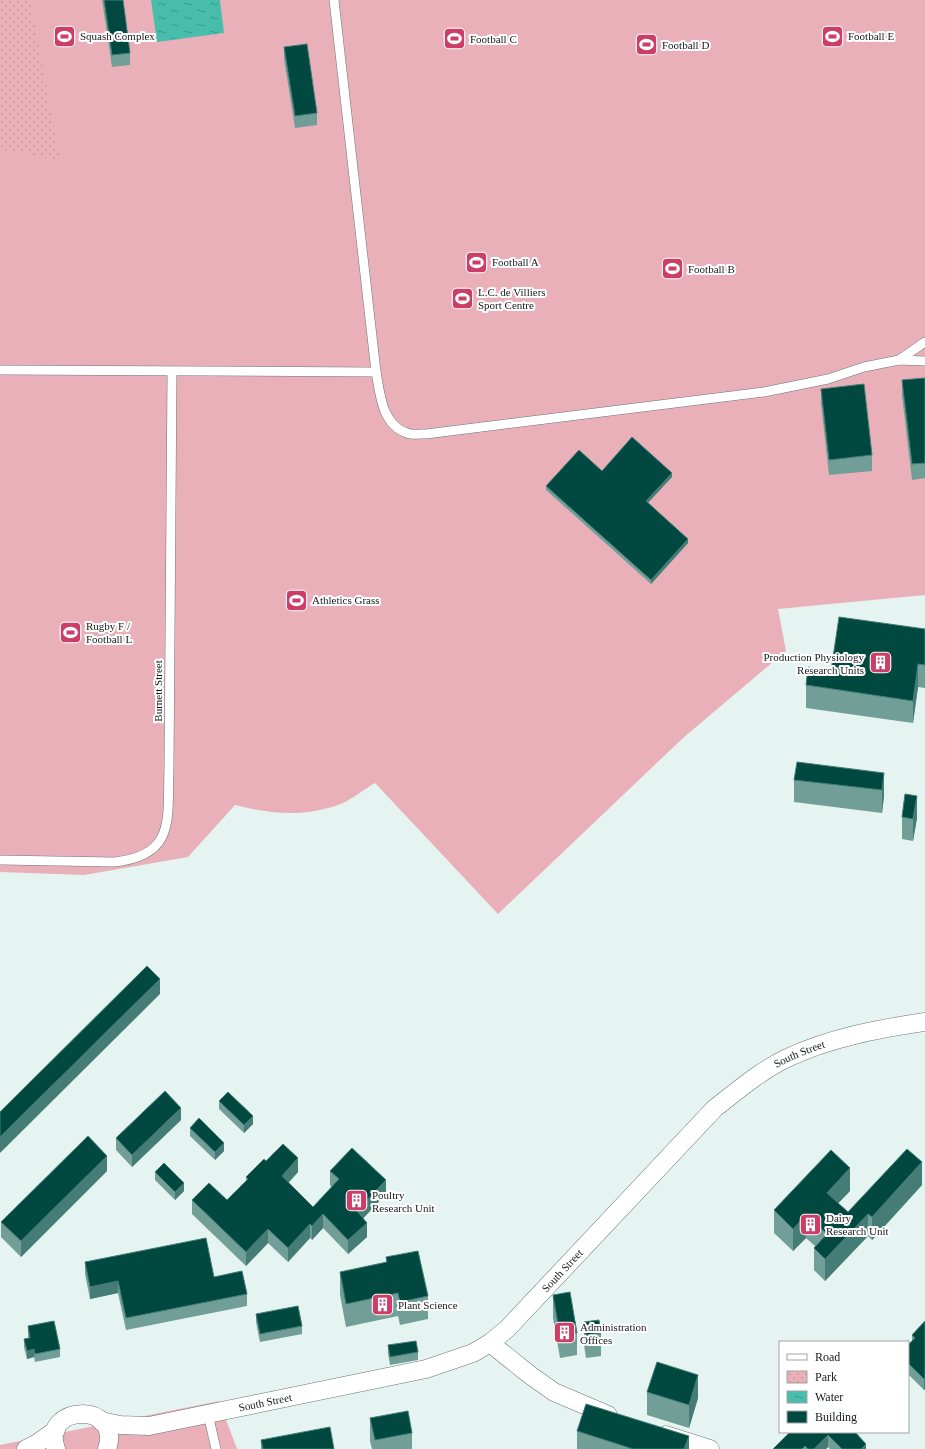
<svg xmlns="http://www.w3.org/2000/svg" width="925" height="1449" viewBox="0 0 925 1449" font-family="Georgia,serif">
<defs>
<pattern id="park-dots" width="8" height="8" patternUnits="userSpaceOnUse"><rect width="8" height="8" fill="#eab0ba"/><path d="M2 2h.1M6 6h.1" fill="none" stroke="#c8979f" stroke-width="1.8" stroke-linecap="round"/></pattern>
<pattern id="water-ripples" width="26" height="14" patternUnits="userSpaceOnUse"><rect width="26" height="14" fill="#48bdac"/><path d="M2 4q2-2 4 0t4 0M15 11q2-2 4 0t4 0" fill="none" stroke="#3b998b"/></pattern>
</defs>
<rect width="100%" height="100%" fill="#e5f4f1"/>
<g fill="#eab0ba">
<path d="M0 0H925V595L778 609 786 651 683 738 498 914 375 783C363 790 349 802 335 806 299 817 270 814 235 805L188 857 84 875 0 872Z"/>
<polygon points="219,1401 237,1449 0,1449 0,1445"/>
</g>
<polygon fill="url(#park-dots)" points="0,0 30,0 60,160 0,149"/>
<polygon fill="url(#water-ripples)" points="151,0 220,0 224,33 157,42"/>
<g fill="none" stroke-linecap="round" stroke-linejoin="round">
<defs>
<g id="lane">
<path d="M334 0 376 372C380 394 382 425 407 433 412 435 420 434 426 434L764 392 828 379 864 367 899 360 925 361"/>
<polyline points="899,360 925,342"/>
<polyline points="0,370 376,372"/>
<path d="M0 860 114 862C177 856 167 817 169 767L172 372"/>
<polyline points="208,1414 216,1449"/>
</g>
<g id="street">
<polyline points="490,1343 530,1375 554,1392 608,1415"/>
<path id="s1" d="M101 1421 120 1425 149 1426 426 1369 473 1353 490 1343 507 1329 715 1108C737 1091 759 1072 785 1059 829 1038 877 1029 925 1022"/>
<polyline points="666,1435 710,1449"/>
<polyline points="26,1449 36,1444 56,1430"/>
<path d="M56 1449C39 1404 123 1401 107 1449"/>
</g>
</defs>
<use href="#lane" stroke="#697673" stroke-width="10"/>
<use href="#street" stroke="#697673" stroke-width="19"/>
<use href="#lane" stroke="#fff" stroke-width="9"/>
<use href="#street" stroke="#fff" stroke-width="18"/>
</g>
<g fill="#729e98">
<polygon points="102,0 123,0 130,53 130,65 112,67"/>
<polygon points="284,47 317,113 317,125 295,128 284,59"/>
<polygon points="925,378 925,478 912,480 902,396 902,380"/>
<polygon points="821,389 872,455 872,471 829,475 821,404"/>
<polygon points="602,471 672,477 648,502 688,543 651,584 546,490 546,486"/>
<polygon points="925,629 925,688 918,687 913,723 806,708 806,685 831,671"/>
<polygon points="884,773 884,796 882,813 794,802 794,780"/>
<polygon points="902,817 917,818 913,841 902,839"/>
<polygon points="219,1101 253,1124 244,1133 219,1109"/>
<polygon points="181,1120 132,1167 116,1150 116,1138"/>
<polygon points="190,1128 224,1151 215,1160 190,1136"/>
<polygon points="266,1161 298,1172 288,1183 313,1207 332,1187 330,1185 330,1171 386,1194 363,1218 367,1237 348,1254 323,1228 312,1240 310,1238 288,1262 268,1243 246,1266 192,1214 192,1200 227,1200 246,1181 246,1177"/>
<polygon points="107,1171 21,1257 1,1237 1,1222"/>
<polygon points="155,1172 184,1191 175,1200 155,1180"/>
<polygon points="922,1185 872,1240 868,1236 825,1281 814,1270 814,1248 815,1246 806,1238 793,1251 774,1233 774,1210 850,1191 838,1203 848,1212"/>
<polygon points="386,1257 428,1296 428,1319 400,1325 398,1316 346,1327 340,1295 340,1272 386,1263"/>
<polygon points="85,1262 214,1277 247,1294 247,1306 126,1330 118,1293 90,1299 85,1274"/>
<polygon points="553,1295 577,1333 577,1355 560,1358 553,1318"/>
<polygon points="256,1314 302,1326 302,1334 260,1342 256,1322"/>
<polygon points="925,1321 925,1389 924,1390 908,1374 908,1345 912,1341 912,1335"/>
<polygon points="584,1322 601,1333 601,1356 586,1358 584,1345"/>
<polygon points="28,1326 60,1349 60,1357 35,1362 34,1357 27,1359 24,1347 24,1339 28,1338"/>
<polygon points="388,1345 418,1352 418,1360 390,1365 388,1353"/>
<polygon points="647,1392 698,1398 689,1428 647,1415"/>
<polygon points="370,1418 412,1433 412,1449 372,1449 370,1441"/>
<polygon points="577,1431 689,1449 577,1449"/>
<polygon points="790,1432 855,1432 866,1449 830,1449 828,1447 826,1449 773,1449"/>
<polygon points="261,1440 334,1449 261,1449"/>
</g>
<g fill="#457c75">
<polygon points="672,473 672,477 646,505 646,501"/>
<polygon points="688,539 688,543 651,584 651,580"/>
<polygon points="918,664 918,687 913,723 913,701"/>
<polygon points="884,773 884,796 882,813 882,790"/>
<polygon points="917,796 917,818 913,841 913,819"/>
<polygon points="160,979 160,994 0,1153 0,1137"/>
<polygon points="181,1108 181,1120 132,1167 132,1155"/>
<polygon points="253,1116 253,1124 244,1133 244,1125"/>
<polygon points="224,1143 224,1151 215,1160 215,1152"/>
<polygon points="107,1156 107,1171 21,1257 21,1241"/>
<polygon points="298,1158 298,1172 282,1190 282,1176"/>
<polygon points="922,1162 922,1185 872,1240 872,1217"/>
<polygon points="850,1168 850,1191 827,1215 827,1193"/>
<polygon points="386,1180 386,1194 357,1225 357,1211"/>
<polygon points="184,1183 184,1191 175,1200 175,1192"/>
<polygon points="323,1214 323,1228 312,1240 312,1226"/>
<polygon points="868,1214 868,1236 825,1281 825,1259"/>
<polygon points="806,1215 806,1238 793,1251 793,1229"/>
<polygon points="367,1223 367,1237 348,1254 348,1240"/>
<polygon points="310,1224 310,1238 288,1262 288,1248"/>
<polygon points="268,1229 268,1243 246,1266 246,1252"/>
<polygon points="118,1281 118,1293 90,1299 90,1287"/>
<polygon points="34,1349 34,1357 27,1359 27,1351"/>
<polygon points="698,1375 698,1398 689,1428 689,1405"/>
<polygon points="925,1378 925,1389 924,1390 924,1379"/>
<polygon points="828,1435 828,1447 826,1449 814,1449"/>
<polygon points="689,1436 689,1449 684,1449"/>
<polygon points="866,1444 866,1449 861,1449"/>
</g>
<g fill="#004840" stroke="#457c75">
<polygon points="104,0 123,0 130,53 112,55"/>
<polygon points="307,44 317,113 295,116 284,47"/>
<polygon points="925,378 925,463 912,464 902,380"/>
<polygon points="864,384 872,455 829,460 821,389"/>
<polygon points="632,437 672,473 646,501 688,539 651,580 546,486 579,450 602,471"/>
<polygon points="839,617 925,629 925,665 918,664 913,701 806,685 808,667 831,671"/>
<polygon points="797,762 884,773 882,790 794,780"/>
<polygon points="905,794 917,796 913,819 902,817"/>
<polygon points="147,966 160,979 0,1137 0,1112"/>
<polygon points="165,1091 181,1108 132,1155 116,1138"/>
<polygon points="228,1092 253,1116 244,1125 219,1101"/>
<polygon points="199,1118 224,1143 215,1152 190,1128"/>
<polygon points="88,1136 107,1156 21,1241 1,1222"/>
<polygon points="283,1144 298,1158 282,1176 313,1207 339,1179 330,1171 352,1148 386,1180 357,1211 367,1223 348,1240 323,1214 312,1226 310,1224 288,1248 268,1229 246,1252 192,1200 209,1183 227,1200 248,1179 246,1177 264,1159 266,1161"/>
<polygon points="907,1149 922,1162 872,1217 868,1214 825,1259 814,1248 827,1234 806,1215 793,1229 774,1210 831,1150 850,1168 827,1193 848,1212"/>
<polygon points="164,1163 184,1183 175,1192 155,1172"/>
<polygon points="206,1238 214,1277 242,1271 247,1294 126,1318 118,1281 90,1287 85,1262"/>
<polygon points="418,1251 428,1296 400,1302 398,1293 346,1304 340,1272 387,1262 386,1257"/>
<polygon points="570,1292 577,1333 560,1336 553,1295"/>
<polygon points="298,1306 302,1326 260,1334 256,1314"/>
<polygon points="599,1320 601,1333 586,1335 584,1322"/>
<polygon points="54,1321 60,1349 35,1354 34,1349 27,1351 24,1339 30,1338 28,1326"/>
<polygon points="925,1321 925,1378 924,1379 908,1363 908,1345 915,1338 912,1335"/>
<polygon points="416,1341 418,1352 390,1357 388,1345"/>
<polygon points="657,1362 698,1375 689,1405 647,1392"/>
<polygon points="586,1404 689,1436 684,1449 633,1449 577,1431"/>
<polygon points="408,1411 412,1433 375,1440 370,1418"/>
<polygon points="330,1427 334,1449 263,1449 261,1440"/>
<polygon points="790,1432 855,1432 866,1444 861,1449 842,1449 828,1435 814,1449 808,1449 805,1446 802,1449 773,1449"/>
</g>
<defs>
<symbol id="stadium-square" viewBox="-11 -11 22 22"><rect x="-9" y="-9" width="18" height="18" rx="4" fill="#cc3e67" stroke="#fff"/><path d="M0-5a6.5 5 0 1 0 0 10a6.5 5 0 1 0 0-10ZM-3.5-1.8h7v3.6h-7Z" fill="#fff"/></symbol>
<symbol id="building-square" viewBox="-11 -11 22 22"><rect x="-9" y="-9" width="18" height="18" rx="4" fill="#cc3e67" stroke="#fff"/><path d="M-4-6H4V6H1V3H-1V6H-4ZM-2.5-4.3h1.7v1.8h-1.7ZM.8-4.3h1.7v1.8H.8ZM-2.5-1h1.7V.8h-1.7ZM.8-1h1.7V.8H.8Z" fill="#fff"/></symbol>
</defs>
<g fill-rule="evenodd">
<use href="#stadium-square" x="52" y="24" width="25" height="25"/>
<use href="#stadium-square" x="820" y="24" width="25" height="25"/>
<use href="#stadium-square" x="442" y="26" width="25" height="25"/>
<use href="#stadium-square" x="634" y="32" width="25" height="25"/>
<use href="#stadium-square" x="464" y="250" width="25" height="25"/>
<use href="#stadium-square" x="660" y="256" width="25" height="25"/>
<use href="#stadium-square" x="450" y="286" width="25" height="25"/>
<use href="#stadium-square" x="284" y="588" width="25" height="25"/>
<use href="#stadium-square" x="58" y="620" width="25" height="25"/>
<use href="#building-square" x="868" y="650" width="25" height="25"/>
<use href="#building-square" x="344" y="1188" width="25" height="25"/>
<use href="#building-square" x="798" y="1212" width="25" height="25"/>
<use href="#building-square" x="370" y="1292" width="25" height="25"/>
<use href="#building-square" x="552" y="1320" width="25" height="25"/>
</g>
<g text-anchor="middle" stroke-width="4" stroke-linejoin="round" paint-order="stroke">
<g font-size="11" fill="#151a19" stroke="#fff" text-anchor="start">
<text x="80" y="40">Squash Complex</text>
<text x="848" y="40">Football E</text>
<text x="470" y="43">Football C</text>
<text x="662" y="49">Football D</text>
<text x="492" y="266">Football A</text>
<text x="688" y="273">Football B</text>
<text x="478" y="296">L.C. de Villiers<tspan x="478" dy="13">Sport Centre</tspan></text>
<text x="312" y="604">Athletics Grass</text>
<text x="86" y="630">Rugby F /<tspan x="86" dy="13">Football L</tspan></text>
<text x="864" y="661" text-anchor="end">Production Physiology<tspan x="864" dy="13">Research Units</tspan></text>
<text x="372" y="1199">Poultry<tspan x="372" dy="13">Research Unit</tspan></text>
<text x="826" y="1222">Dairy<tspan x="826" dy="13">Research Unit</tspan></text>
<text x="398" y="1309">Plant Science</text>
<text x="580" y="1331">Administration<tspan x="580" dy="13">Offices</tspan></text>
</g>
<g font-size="11" fill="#151a19" stroke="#fff">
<text transform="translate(158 691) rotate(-90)" y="4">Burnett Street</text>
<text dy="4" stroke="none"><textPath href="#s1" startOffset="827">South Street</textPath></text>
<text dy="4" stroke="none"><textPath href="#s1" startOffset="503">South Street</textPath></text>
<text dy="4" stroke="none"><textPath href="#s1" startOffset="167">South Street</textPath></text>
</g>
</g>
<rect x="779" y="1341" width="130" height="92" fill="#ffffff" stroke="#a1a3a3"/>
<rect x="787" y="1354" width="20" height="6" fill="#ffffff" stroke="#a1a3a3"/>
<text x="815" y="1361" font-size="12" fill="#151a19">Road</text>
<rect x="787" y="1371" width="20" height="12" fill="url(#park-dots)" stroke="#a1a3a3"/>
<text x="815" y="1381" font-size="12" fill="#151a19">Park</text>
<rect x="787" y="1391" width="20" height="12" fill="url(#water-ripples)" stroke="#a1a3a3"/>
<text x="815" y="1401" font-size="12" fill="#151a19">Water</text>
<rect x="787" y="1411" width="20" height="12" fill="#004840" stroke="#a1a3a3"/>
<text x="815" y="1421" font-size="12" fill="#151a19">Building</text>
</svg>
